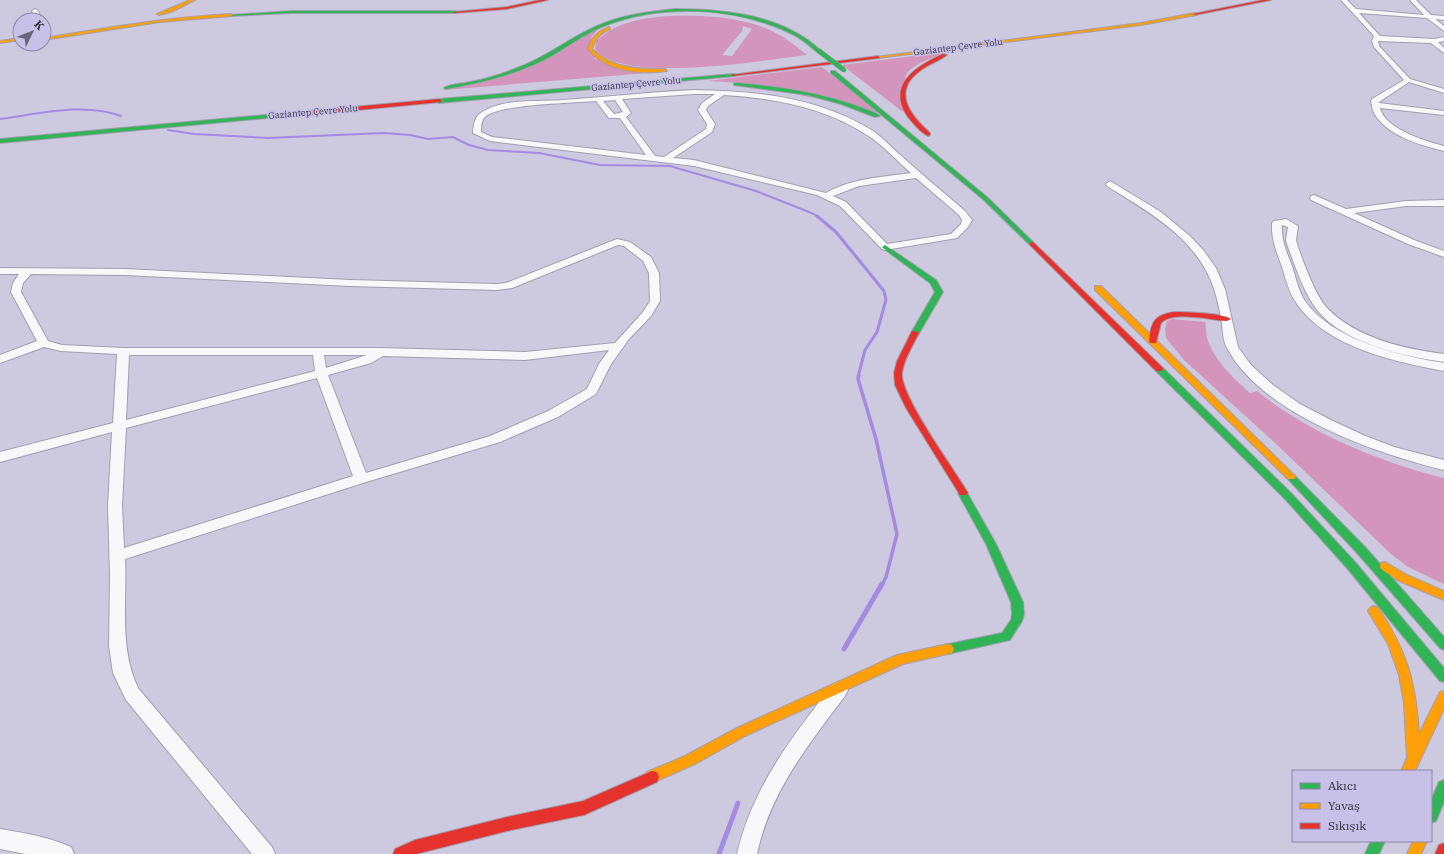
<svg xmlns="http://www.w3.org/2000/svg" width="1444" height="854" viewBox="0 0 1444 854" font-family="'IBM Plex Serif',serif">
<rect width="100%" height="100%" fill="#cdc9df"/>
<g fill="#d495bc" fill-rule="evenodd">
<path d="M668 16C702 15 740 16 772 31 785 37 796 46 807 55 766 60 621 85 595 49L596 41C619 21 639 19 668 16ZM743 26 752 29 732 56 722 55 742 31Z"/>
<polygon points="599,28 591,38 595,59 659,72 443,90 498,78"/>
<path d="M953 51C941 54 908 64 905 78 903 89 903 101 903 112L842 65Z"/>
<polygon points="822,67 884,116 866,109 743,83 708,81"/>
<path d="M1172 319 1205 322C1206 327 1206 333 1207 338 1214 360 1233 378 1250 393L1257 391C1266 398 1276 406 1286 412 1332 442 1391 465 1444 478V584L1408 567 1391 554 1274 442 1184 360 1166 338 1165 329 1167 321Z"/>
</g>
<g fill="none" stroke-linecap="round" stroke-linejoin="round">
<g stroke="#a18ce2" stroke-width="2">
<path d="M0 119C38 114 84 102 121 116"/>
<polyline points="168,130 194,134 268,138 384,133 410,135 428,139 453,137 469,145 488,150 539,153 600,165 670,166 756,191 814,214 818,217"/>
</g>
<polyline stroke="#a18ce2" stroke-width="3" points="817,216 836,232 884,291 886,300 877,332 865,350 858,377"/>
<polyline stroke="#a18ce2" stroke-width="3.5" points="859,376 858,379 876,439 897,534 886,577 882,585"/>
<g stroke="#a18ce2" stroke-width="5">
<polyline points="844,649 882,584"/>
<polyline points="719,854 738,803"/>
</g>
<defs>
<g id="street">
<path d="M1341 0H1347L1356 9 1424 15 1410 0H1416L1431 15 1444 16V20L1435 19 1444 26V31L1427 18 1359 13 1380 36 1434 39 1444 37V41L1438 42 1444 48V53L1431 43 1378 41 1379 46 1410 79 1444 89V93L1409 82 1379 102V103L1444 111V115L1380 108C1385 129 1425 141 1444 146V151C1420 145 1387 136 1374 113 1372 109 1372 105 1371 101L1372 99 1404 80 1374 47 1372 41 1374 36Z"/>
<polygon points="35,9 38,11 42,20 34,20 35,19 32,11"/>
<path d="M694 90C756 91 819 97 873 131 882 137 890 146 898 153 920 173 943 192 965 211L972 220 968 227 957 238 885 250 882 249 840 206 817 195 694 166 490 141 473 133C473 125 475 116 482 112 505 98 538 102 563 100 607 97 650 92 694 90ZM694 94H715L702 103 698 110 707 124 706 129 664 157 655 156 626 117 631 113 622 99ZM724 95C774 98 824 107 867 135 883 145 897 161 911 173 883 177 852 178 826 193L694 160 673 158 712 132 715 124 706 110 708 106ZM615 100 623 112 614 114 603 101ZM596 101 609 118H620L646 155 492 137 481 132C481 127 481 121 485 117 498 104 575 103 596 101ZM916 178 959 215 962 220 961 224 951 234 887 244 846 202 833 196 859 186Z"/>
<path d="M1110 181 1161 212 1191 237 1204 251 1216 268 1225 289 1238 347 1251 365 1273 385 1300 404 1331 420 1363 435 1394 447 1444 460V470C1375 453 1262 414 1227 348 1223 341 1223 332 1222 324 1220 312 1218 300 1214 289 1198 239 1149 212 1107 186L1106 184Z"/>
<polygon points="1314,195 1346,209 1406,201 1444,200 1444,206 1406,206 1354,213 1414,240 1444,251 1444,257 1408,244 1311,200 1310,198 1311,196"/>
<path d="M1286 219 1298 226 1296 240 1298 247C1304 264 1316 296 1327 308 1356 338 1404 349 1444 354V362C1404 356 1345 344 1318 311 1304 294 1296 268 1288 247L1286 240 1288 227 1282 225C1281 240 1287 253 1292 266 1296 278 1298 290 1305 301 1332 340 1400 356 1444 363V371C1396 362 1326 347 1297 304 1289 293 1286 280 1282 267 1277 253 1271 239 1272 223L1274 221Z"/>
<path d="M617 239 630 242 651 257 659 273 660 301 651 316 629 339 611 364 596 394 558 417 500 442 366 482 125 559C127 603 119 648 138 688L272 847 275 854H252L126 700 113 673 109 646 110 576 108 506 112 432 0 462V452L113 423 117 354 61 351 44 347 0 363V355L37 341 11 292 13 283 19 274H0V268L125 269 350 280 497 284 506 283ZM618 245 624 246 643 261 649 273 650 301 643 312 615 343 525 352 379 348H123L62 345 48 341 21 292 23 283 31 274 125 275 350 286 497 290 512 288ZM609 350 599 364 587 389 548 411 490 436 366 473 328 375 371 363 383 356 525 360ZM129 355H313L315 371 126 420ZM324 355H367L326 368ZM317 378 353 476 124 548 122 506 126 428Z"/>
<path d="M839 682 845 684 848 690 845 696C808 745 770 792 757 854H737C752 788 792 737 833 684Z"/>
<path d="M0 829C24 833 49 837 71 847L74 854H26L0 849Z"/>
</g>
<g id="fast">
<path d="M675 9C724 9 784 15 821 51L817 52C809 45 800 37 790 33 735 7 662 3 604 26 583 34 565 49 544 60 513 75 480 83 446 89L444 88C450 84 462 84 470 82 486 79 502 74 517 68 545 58 568 39 595 27 620 15 648 12 675 9Z"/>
<polygon points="291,11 455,11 457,12 455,13 291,13 231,16 229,15"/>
<polygon points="831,71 835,71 988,198 1034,243 1034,245 1030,245 984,200 831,73"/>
<polygon points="733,74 735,74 735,76 439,103 436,101 439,99"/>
<path d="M736 83C776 86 816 92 854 105 862 108 873 111 880 116L875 117 841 104 808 95 734 85V83Z"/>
<polygon points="276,114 279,116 278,117 0,143 0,139"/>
<polygon points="885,245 936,280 943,292 918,335 915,335 911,333 935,292 930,283 883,248 882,247"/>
<polygon points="1159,366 1162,367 1292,494 1355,562 1444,668 1444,682 1440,681 1347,568 1286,500 1156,371 1155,369 1156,367"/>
<polygon points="1291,474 1294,475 1366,548 1444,637 1444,650 1440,648 1358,554 1288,479 1286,477 1288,475"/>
<polygon points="963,489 966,491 996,544 1023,602 1024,614 1022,621 1010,640 948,654 944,653 942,649 944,645 1002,633 1011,620 1012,614 1011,602 986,544 958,493 960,491"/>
<polygon points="1444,780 1444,802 1436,821 1431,823 1431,801 1439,782"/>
<polygon points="1371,841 1385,841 1379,854 1365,854"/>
</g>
<g id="slow">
<polygon points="190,0 195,0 171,12 159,15 157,14"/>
<polygon points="1195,13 1196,15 1141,25 878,58 876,57 1141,23"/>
<path d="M231 14 232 16 160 22 44 40V38C106 28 168 17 231 14Z"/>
<path d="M609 27 610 29C601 33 595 38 592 49 612 69 639 69 665 69L667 71C640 75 606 71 588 49 591 38 598 31 609 27Z"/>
<polygon points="20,38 20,40 0,43 0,41"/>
<polygon points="1095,286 1101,286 1294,475 1296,477 1294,479 1288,479 1095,290"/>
<polygon points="1385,562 1407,575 1444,591 1444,600 1399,581 1381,569 1380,566 1381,563"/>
<path d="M1374 606 1378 608C1407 650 1416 683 1419 734L1440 692 1444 691V709L1415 771H1401L1407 758 1404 703 1399 675 1388 644 1368 611 1370 608Z"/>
<polygon points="948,644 952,645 954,649 952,653 903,664 745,736 695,764 652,783 647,782 645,777 647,772 685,756 737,728 897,655"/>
<polygon points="1413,841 1427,841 1421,854 1407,854"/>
</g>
<g id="jam">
<polygon points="540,0 548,0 507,9 455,13 453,12 507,7"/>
<polygon points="1263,0 1271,0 1195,15 1193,14"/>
<path d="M943 54 947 55C939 61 929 64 921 70 891 91 910 115 930 133V135L928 136C920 132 913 123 908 117 886 84 917 66 943 54Z"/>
<polygon points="878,56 880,58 733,76 731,75"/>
<polygon points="439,99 441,100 441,102 276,118 273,116 276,114"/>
<polygon points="1032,242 1034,243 1162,367 1163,369 1162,371 1156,371 1030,245 1030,243"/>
<path d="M1174 312C1184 312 1224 313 1231 319L1227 321C1211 320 1172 310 1161 323L1156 343H1150L1149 341C1151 322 1154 315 1174 312Z"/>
<path d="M912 331H915L919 333C913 345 904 359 902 373 900 396 954 469 968 493L966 495H960L906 408 895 385 894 373 897 361Z"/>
<polygon points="652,771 657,772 659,777 657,782 584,815 507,831 416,854 393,854 395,849 415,840 507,817 583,801"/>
<polygon points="1444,843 1444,854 1435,854 1439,845"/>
</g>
</defs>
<use href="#street" stroke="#a29fb0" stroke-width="2"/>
<use href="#fast" stroke="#a29fb0" stroke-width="2"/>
<use href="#slow" stroke="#a29fb0" stroke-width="2"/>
<use href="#jam" stroke="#a29fb0" stroke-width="2"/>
<use href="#street" fill="#f8f7fa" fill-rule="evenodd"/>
<use href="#fast" fill="#30b455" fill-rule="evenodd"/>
<use href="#slow" fill="#ff9f0a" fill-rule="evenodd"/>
<use href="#jam" fill="#e5322d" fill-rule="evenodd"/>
<defs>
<polyline id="fast-bridge" points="819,51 844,70"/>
</defs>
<use href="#fast-bridge" stroke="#a29fb0" stroke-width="5.5" stroke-linecap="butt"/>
<use href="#fast-bridge" stroke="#30b455" stroke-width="4.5"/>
</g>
<g text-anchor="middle" stroke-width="3" stroke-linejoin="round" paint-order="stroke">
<g font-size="9" fill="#33303f" stroke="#c7c1e7">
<text transform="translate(958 47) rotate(-7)" y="3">Gaziantep Çevre Yolu</text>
<text transform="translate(636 84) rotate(-5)" y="3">Gaziantep Çevre Yolu</text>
<text transform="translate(313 112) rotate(-5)" y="3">Gaziantep Çevre Yolu</text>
</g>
</g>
<rect x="1292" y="770" width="140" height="72" fill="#c7c1e7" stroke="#8c87a4"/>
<rect x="1300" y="783" width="20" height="6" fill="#30b455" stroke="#8c87a4"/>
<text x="1328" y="790" font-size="12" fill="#33303f">Akıcı</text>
<rect x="1300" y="803" width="20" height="6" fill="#ff9f0a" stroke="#8c87a4"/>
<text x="1328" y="810" font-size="12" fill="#33303f">Yavaş</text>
<rect x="1300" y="823" width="20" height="6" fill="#e5322d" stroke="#8c87a4"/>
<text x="1328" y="830" font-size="12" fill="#33303f">Sıkışık</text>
<g transform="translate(32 32) rotate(47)"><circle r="19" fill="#c7c1e7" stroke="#8c87a4"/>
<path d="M0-3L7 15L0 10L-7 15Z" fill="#696677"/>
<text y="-6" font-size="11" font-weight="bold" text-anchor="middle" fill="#33303f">K</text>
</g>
</svg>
